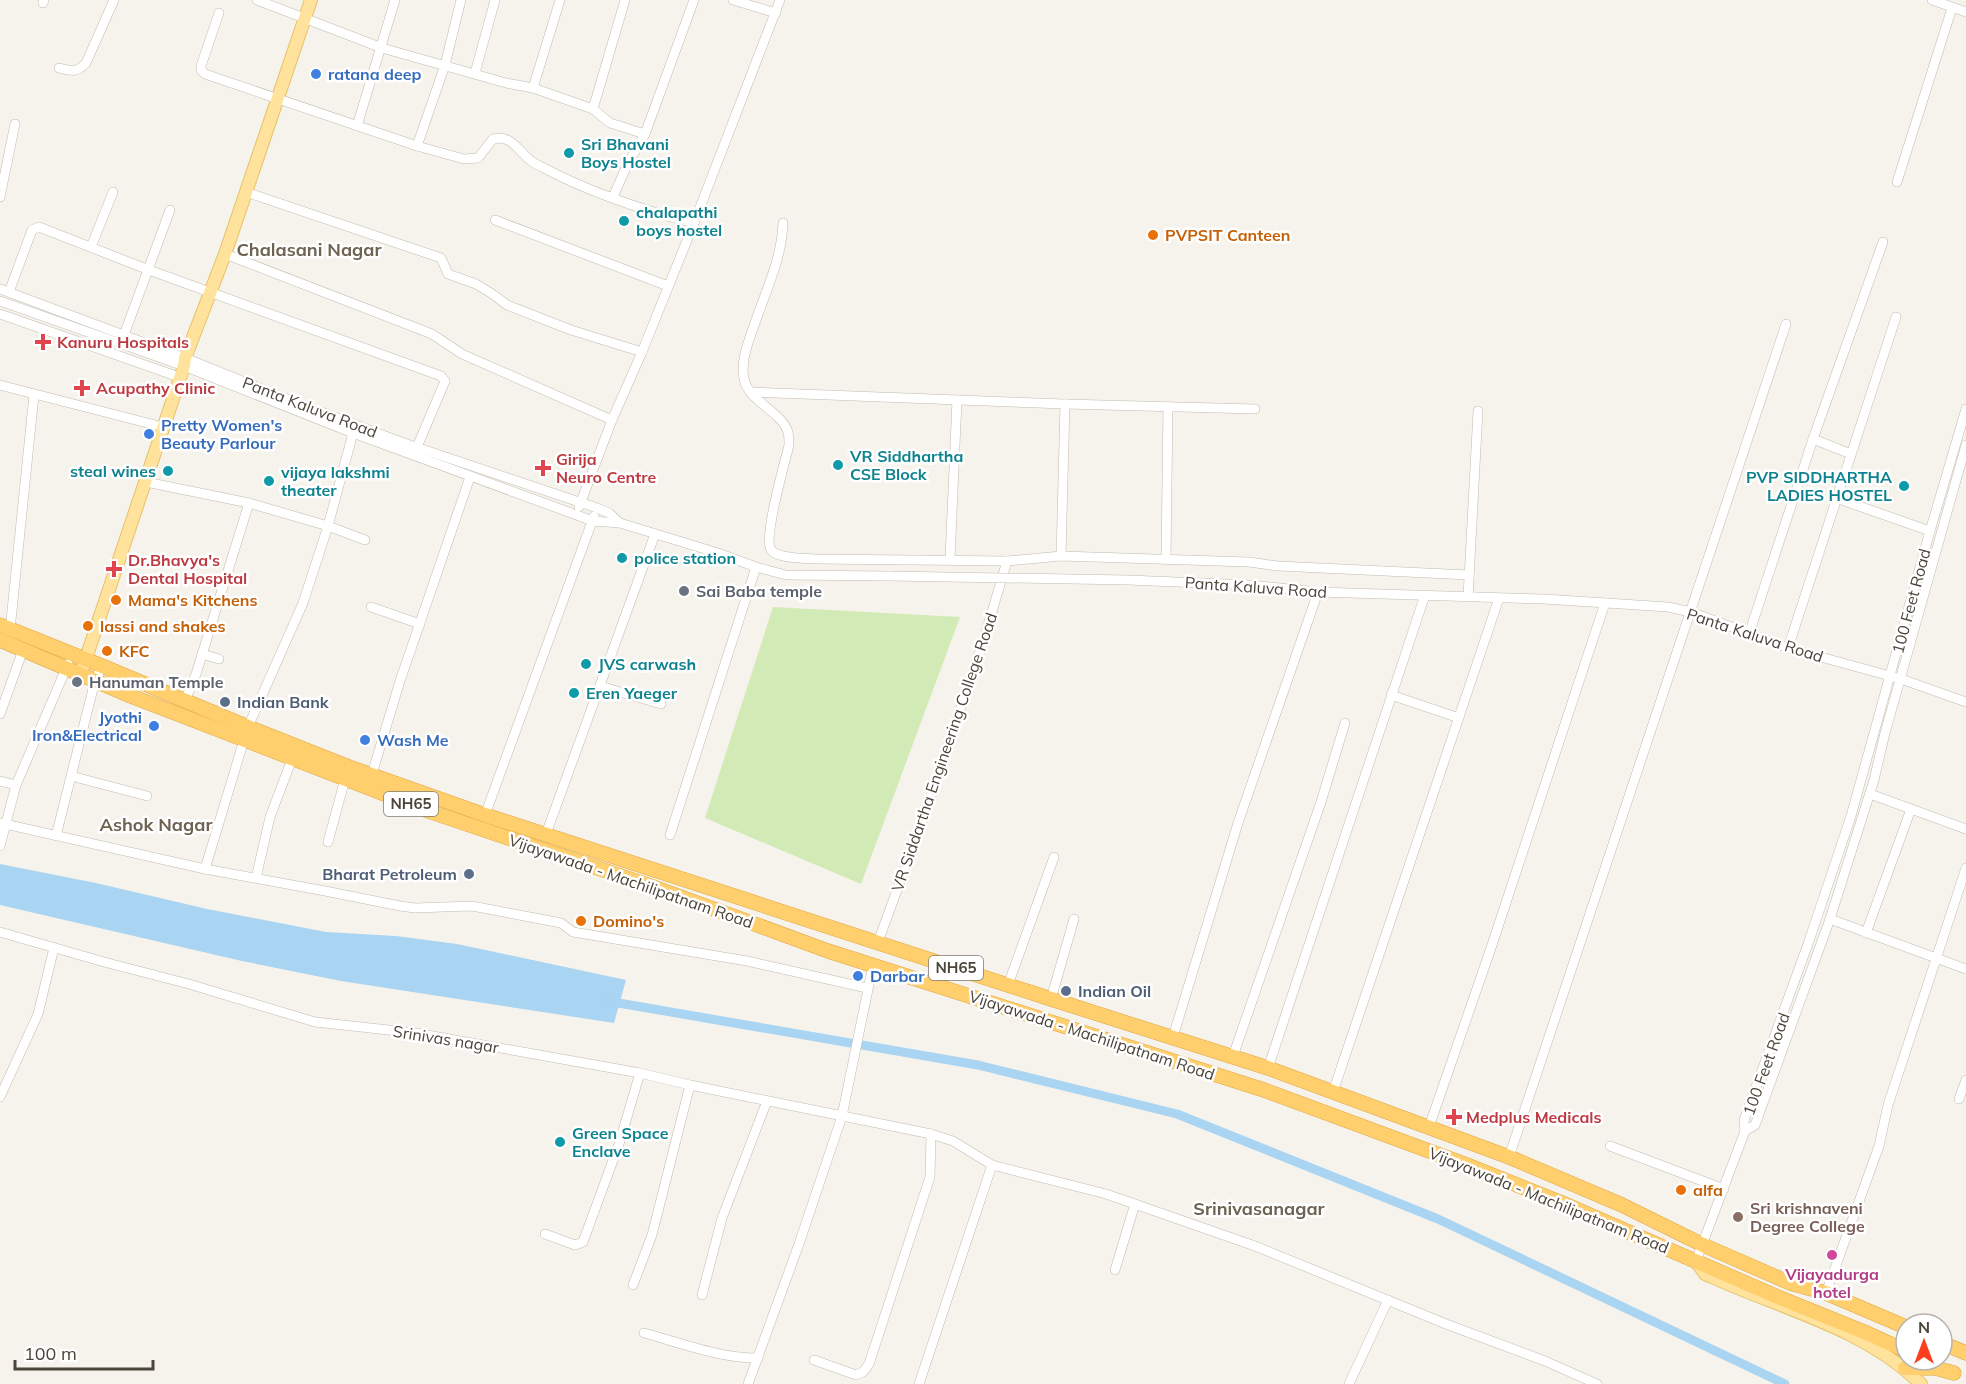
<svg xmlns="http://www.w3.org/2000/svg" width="1966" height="1384" viewBox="0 0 1966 1384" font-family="Mulish,sans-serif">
<rect width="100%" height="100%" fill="#f6f3ec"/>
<polygon fill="#d2eab5" points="773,607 960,617 861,884 705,818"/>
<polygon fill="#a9d4f2" points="0,864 96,883 207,909 326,932 396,936 457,944 626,980 614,1023 341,981 242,961 0,905"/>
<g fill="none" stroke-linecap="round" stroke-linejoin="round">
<polyline stroke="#a9d4f2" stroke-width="9" points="607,1001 978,1065 1177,1114 1438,1219 1785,1384"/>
<defs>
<g id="minor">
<polyline points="257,0 382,48 506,83 533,88 593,109"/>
<polyline points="625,0 593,109 610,123 645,134"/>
<polyline points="733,0 776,13"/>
<polyline points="1932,0 1966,12"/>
<polyline points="43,3 44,0"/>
<path d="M219 13 201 66V70L205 74 417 146 464 159 478 158 493 139C513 135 517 150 530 160 533 163 538 165 542 167 589 192 642 210 694 223"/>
<path d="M59 68C71 71 77 73 86 63L114 0"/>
<polyline points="475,73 495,0"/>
<polyline points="533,88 560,0"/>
<polyline points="357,126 395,0"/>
<polyline points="417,146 445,65 461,0"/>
<polyline points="1897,182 1952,8"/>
<polyline points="246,192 441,258 448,274 476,284 494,295 507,305 571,330 642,352"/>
<polyline points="0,197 15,124"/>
<polyline points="613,197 627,165 645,134 694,0"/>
<polyline points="495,220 668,286"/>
<path d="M783 223C782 257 767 288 756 320 750 338 740 359 744 379 749 402 781 411 788 432 789 436 789 441 789 445 785 462 763 538 771 550 778 559 805 558 816 559L1007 561 1061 556 1249 562 1278 566 1469 575"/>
<polyline points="91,247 113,192"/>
<polyline points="225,254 432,334 462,354 612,420"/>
<polyline points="0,289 185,358 292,401 401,442 597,508 609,513 620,523"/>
<polyline points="9,292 32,230 39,227 149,270 441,376 445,381 417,447"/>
<polyline points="0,301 184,366 353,433 593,521 620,523 718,553 756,567 786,575 890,576"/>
<polyline points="0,314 179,377"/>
<polyline points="124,335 170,210"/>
<polyline points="0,385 163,427"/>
<polyline points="750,392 1065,404 1255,409"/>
<polyline points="1813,439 1851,454"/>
<polyline points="146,482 249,503 328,526 365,540"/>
<polyline points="1836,498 1930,531"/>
<polyline points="579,507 612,420 642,352 694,223 780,0"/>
<polyline points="1061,556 1065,404"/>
<polyline points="950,559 957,400"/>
<polyline points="1166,559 1168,407"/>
<polyline points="1250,585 1318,592 1544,599 1668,607 1691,612 1788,648 1901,679 1966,702"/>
<polyline points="1468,597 1478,411"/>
<polyline points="371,607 420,624"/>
<polyline points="10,630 34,395"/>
<polyline points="1749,634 1813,439 1883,242"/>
<polyline points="1788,648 1896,317"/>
<polyline points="202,654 219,659"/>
<polyline points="600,686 661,704"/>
<polyline points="1391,695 1459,718"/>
<polyline points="185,701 196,674 249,503"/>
<polyline points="0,714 23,650"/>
<polyline points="248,727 303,603 328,526 353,433"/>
<polyline points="372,774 400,681 470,477"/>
<polyline points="71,776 147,796"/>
<polyline points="0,781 16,785"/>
<polyline points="1870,794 1966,829"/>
<polyline points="485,815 594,516"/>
<polyline points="0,823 205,869 325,891 400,906 415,908 472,906 561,923 573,932 747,961 867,988"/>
<polyline points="546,834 655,534"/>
<polyline points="670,835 756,567"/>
<polyline points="56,836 95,681 102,666"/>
<polyline points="328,842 345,779"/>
<polyline points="0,846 16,785 68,664"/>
<polyline points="205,869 244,740"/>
<polyline points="256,878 270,817 292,759"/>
<polyline points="1830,919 1966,969"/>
<polyline points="0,932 104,962 189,984 315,1022 416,1033 640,1073 690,1085 931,1134 953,1141 992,1165 1106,1194 1255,1246 1446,1324 1545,1361 1597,1384"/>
<polyline points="1866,933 1911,809"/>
<polyline points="878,942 927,808 984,639 1007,561"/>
<polyline points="1008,985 1054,857"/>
<polyline points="1051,999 1074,919"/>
<polyline points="1173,1037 1238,823 1318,592"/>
<polyline points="1233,1056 1321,802 1345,723"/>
<polyline points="1268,1068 1425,595"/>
<polyline points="1333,1092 1499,598"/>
<polyline points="0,1097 38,1014 54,948"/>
<polyline points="1959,1099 1966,1080"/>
<polyline points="1429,1127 1491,948 1605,603"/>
<polyline points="1745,1131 1755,1125 1830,919 1874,780 1885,733 1966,445"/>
<polyline points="1610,1146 1724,1189"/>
<polyline points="1509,1157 1786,324"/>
<polyline points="545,1234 575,1245 583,1242 619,1144 640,1073"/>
<polyline points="1696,1261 1745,1131 1744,1120 1808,944 1851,816 1930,531 1966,409"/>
<polyline points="1115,1270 1135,1204"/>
<polyline points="633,1285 652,1235 690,1085"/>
<polyline points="1826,1293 1879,1146 1888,1105 1966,868"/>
<polyline points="702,1295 722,1218 767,1101"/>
<path d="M644 1333C681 1343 719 1358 758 1358"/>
<polyline points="814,1360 856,1375 863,1372 869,1364 930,1177 931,1134"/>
<polyline points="748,1384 799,1244 842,1116 873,965"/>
<polyline points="919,1384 992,1165"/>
<polyline points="1349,1384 1388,1300"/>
</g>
<g id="major">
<polyline points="83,667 184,366 185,358 225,254 311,0"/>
<path d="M1696 1261 1705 1274 1712 1277C1782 1309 1865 1328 1921 1384"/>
</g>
<g id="highway">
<polyline points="0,625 102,666 248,727 349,767 485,815 1051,999 1268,1068 1509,1157 1622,1205 1703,1245 1790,1283 1826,1293 1906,1327"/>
<polyline points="0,640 131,696 431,812 645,884 828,951 1264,1090 1467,1165 1562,1203 1780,1298 1869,1334 1906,1351"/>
<polyline points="1942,1343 1966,1353"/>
<polyline points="1905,1368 1935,1368 1954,1373"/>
</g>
</defs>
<use href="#minor" stroke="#c2bbae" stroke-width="10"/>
<use href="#major" stroke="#e6c16a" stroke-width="14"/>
<use href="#highway" stroke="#e0a43c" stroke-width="15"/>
<use href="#minor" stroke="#fff" stroke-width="9"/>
<use href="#major" stroke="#ffe39c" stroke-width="12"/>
<use href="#highway" stroke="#ffcf6e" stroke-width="14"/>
<defs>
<polyline id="minor-bridge" points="890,576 1128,580 1250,585"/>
</defs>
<use href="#minor-bridge" stroke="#c2bbae" stroke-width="10" stroke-linecap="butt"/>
<use href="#minor-bridge" stroke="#fff" stroke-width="9"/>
</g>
<g fill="#3f7fe0" stroke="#fff" stroke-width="2">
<circle cx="316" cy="74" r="6"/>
<circle cx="149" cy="434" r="6"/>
<circle cx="154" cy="726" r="6"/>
<circle cx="365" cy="740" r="6"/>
<circle cx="858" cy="976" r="6"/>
</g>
<g fill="#0f9aa8" stroke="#fff" stroke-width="2">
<circle cx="569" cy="153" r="6"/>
<circle cx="624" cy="221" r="6"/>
<circle cx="838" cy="465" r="6"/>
<circle cx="168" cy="471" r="6"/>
<circle cx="269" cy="481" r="6"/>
<circle cx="1904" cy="486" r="6"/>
<circle cx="622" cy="558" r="6"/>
<circle cx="586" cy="664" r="6"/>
<circle cx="574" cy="693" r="6"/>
<circle cx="560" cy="1142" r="6"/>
</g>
<g fill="#e8710a" stroke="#fff" stroke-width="2">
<circle cx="1153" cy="235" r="6"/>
<circle cx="116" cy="600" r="6"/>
<circle cx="88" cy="626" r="6"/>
<circle cx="107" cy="651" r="6"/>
<circle cx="581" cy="921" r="6"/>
<circle cx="1681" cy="1190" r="6"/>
</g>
<g fill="#e0444e" stroke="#fff" stroke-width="2">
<path d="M40 333h6v6h6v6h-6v6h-6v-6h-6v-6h6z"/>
<path d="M79 379h6v6h6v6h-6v6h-6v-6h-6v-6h6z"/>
<path d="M540 459h6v6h6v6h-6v6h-6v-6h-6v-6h6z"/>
<path d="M111 560h6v6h6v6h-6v6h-6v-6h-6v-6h6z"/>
<path d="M1451 1108h6v6h6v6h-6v6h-6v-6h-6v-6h6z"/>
</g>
<g fill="#6b7280" stroke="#fff" stroke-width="2">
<circle cx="684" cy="591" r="6"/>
<circle cx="77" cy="682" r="6"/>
</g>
<g fill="#5c6f8a" stroke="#fff" stroke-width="2">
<circle cx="225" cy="702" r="6"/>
<circle cx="469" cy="874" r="6"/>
<circle cx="1066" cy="991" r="6"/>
</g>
<circle fill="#8d6e63" stroke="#fff" stroke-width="2" cx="1738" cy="1217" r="6"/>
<circle fill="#d1479c" stroke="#fff" stroke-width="2" cx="1832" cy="1255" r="6"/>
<g text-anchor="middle" stroke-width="5" stroke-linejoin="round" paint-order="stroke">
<g fill="#fff" stroke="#817c74" stroke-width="1.5">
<rect x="384" y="792" width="54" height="24" rx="4.5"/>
<rect x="929" y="956" width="54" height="24" rx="4.5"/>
</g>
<g font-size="15" font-weight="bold" fill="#4b4439">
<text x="411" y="809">NH65</text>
<text x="956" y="973">NH65</text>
</g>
<g font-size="16" font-weight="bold" fill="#366cbe" stroke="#fff" text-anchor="start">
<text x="328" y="80">ratana deep</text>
<text x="161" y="431">Pretty Women's<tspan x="161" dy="18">Beauty Parlour</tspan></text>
<text x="142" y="723" text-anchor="end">Jyothi<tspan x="142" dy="18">Iron&amp;Electrical</tspan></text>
<text x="377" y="746">Wash Me</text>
<text x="870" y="982">Darbar</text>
</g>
<g font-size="16" font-weight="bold" fill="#0d838f" stroke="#fff" text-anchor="start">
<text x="581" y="150">Sri Bhavani<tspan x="581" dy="18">Boys Hostel</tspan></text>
<text x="636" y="218">chalapathi<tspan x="636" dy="18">boys hostel</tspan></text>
<text x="850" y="462">VR Siddhartha<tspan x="850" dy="18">CSE Block</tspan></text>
<text x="156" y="477" text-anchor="end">steal wines</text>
<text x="281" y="478">vijaya lakshmi<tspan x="281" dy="18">theater</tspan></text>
<text x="1892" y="483" text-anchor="end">PVP SIDDHARTHA<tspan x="1892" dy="18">LADIES HOSTEL</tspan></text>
<text x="634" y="564">police station</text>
<text x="598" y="670">JVS carwash</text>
<text x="586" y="699">Eren Yaeger</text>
<text x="572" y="1139">Green Space<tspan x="572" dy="18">Enclave</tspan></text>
</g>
<g font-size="16" font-weight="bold" fill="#c56008" stroke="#fff" text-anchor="start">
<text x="1165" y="241">PVPSIT Canteen</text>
<text x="128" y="606">Mama's Kitchens</text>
<text x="100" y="632">lassi and shakes</text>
<text x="119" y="657">KFC</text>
<text x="593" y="927">Domino's</text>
<text x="1693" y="1196">alfa</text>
</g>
<g font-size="16" font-weight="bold" fill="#be3a42" stroke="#fff" text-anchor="start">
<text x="57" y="348">Kanuru Hospitals</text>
<text x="96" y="394">Acupathy Clinic</text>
<text x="556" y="465">Girija<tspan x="556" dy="18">Neuro Centre</tspan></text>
<text x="128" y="566">Dr.Bhavya's<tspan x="128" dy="18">Dental Hospital</tspan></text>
<text x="1466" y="1123">Medplus Medicals</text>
</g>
<g font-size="16" fill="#4b4439" stroke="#fff">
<text transform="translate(310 407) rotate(21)" y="6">Panta Kaluva Road</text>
<text transform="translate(1256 587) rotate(4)" y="6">Panta Kaluva Road</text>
<text transform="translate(1911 601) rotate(-75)" y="6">100 Feet Road</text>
<text transform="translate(1755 635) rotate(18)" y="6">Panta Kaluva Road</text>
<text transform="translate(944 752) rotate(-71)" y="6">VR Siddartha Engineering College Road</text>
<text transform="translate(631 881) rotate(19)" y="6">Vijayawada - Machilipatnam Road</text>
<text transform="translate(1092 1035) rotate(18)" y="6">Vijayawada - Machilipatnam Road</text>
<text transform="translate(446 1039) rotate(9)" y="6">Srinivas nagar</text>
<text transform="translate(1766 1064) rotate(-70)" y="6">100 Feet Road</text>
<text transform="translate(1549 1200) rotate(22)" y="6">Vijayawada - Machilipatnam Road</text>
</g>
<g font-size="16" font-weight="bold" fill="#5b616d" stroke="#fff" text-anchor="start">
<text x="696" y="597">Sai Baba temple</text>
<text x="89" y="688">Hanuman Temple</text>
</g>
<g font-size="16" font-weight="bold" fill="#4e5e75" stroke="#fff" text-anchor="start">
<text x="237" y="708">Indian Bank</text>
<text x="457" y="880" text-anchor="end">Bharat Petroleum</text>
<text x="1078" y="997">Indian Oil</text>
</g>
<g font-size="16" font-weight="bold" fill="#785e54" stroke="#fff" text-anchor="start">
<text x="1750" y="1214">Sri krishnaveni<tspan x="1750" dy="18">Degree College</tspan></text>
</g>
<g font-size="16" font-weight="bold" fill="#b23c85" stroke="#fff">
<text x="1832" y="1280">Vijayadurga<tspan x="1832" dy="18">hotel</tspan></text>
</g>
<g font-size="18" font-weight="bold" fill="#6e6250" stroke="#fff">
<text x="309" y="256">Chalasani Nagar</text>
<text x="156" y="831">Ashok Nagar</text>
<text x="1259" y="1215">Srinivasanagar</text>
</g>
</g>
<g transform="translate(1924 1342)"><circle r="28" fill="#ffffff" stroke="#b7b4b0" stroke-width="1.5"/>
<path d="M0-4.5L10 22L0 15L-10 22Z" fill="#fc3f1d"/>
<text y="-9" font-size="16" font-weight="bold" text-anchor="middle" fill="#4b4439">N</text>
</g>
<path d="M15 1360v9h138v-9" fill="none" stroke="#4b4439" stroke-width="3"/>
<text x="24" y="1360" font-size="18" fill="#4b4439" stroke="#ffffff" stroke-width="4.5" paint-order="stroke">100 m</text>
</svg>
